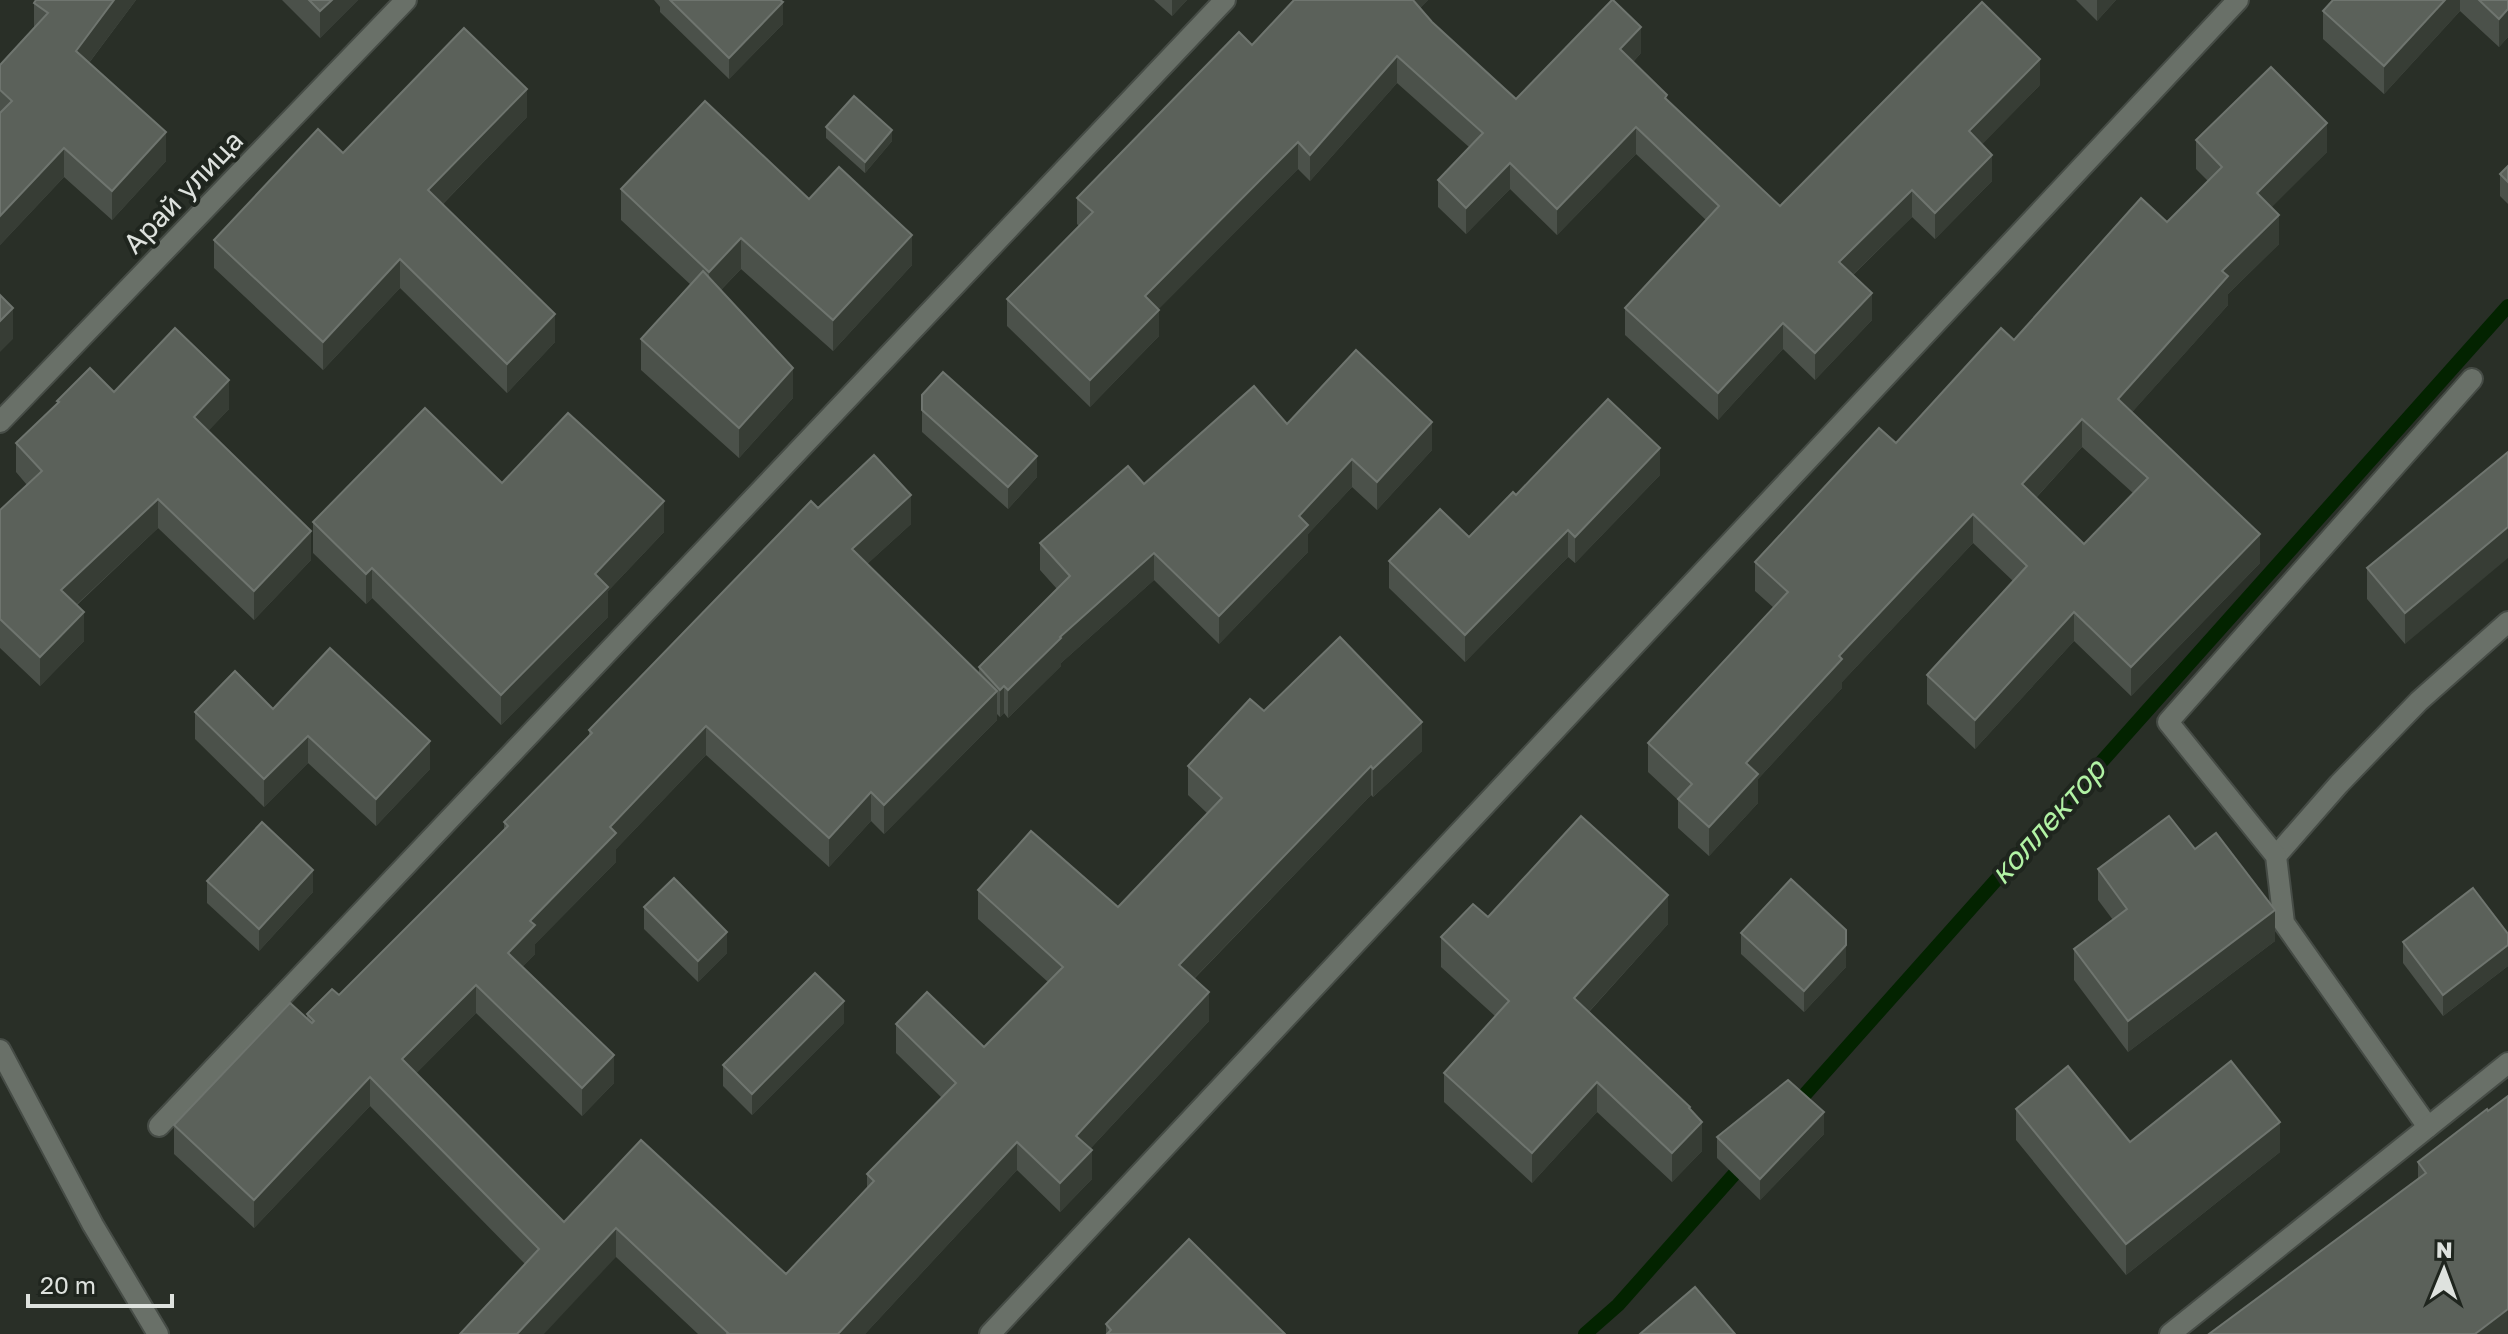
<svg xmlns="http://www.w3.org/2000/svg" width="2508" height="1334" viewBox="0 0 2508 1334" font-family="'Golos Text',sans-serif">
<rect width="100%" height="100%" fill="#292f27"/>
<g fill="none" stroke-linecap="round" stroke-linejoin="round">
<g stroke="#032300" stroke-width="14">
<polyline points="1792,1109 2508,306"/>
<polyline points="1585,1334 1618,1305 1746,1161"/>
</g>
<defs>
<g id="minor">
<polyline points="0,422 406,0"/>
<polyline points="2276,856 2339,784 2419,701 2508,622"/>
<polyline points="0,1050 93,1225 158,1334"/>
<polyline points="159,1126 1225,0"/>
<polyline points="2428,1127 2284,923 2276,856 2168,722 2472,379"/>
<polyline points="990,1334 2238,0"/>
<polyline points="2170,1334 2508,1063"/>
</g>
</defs>
<use href="#minor" stroke="#464c46" stroke-width="24"/>
<use href="#minor" stroke="#697068" stroke-width="20"/>
</g>
<g fill="#4b514a" fill-rule="evenodd">
<polygon points="36,0 136,0 89,63 166,161 112,220 64,177 0,245 0,65 34,29 34,3"/>
<polygon points="282,0 358,0 320,38"/>
<polygon points="654,0 780,0 783,24 729,79 660,12 660,7"/>
<polygon points="1154,0 1187,0 1172,16"/>
<polygon points="1294,0 1428,0 1420,8 1432,22 1516,99 1641,53 1633,62 1667,100 1780,206 2040,85 1982,144 1992,181 1935,239 1912,217 1853,275 1872,320 1815,380 1783,349 1718,420 1625,335 1625,308 1706,220 1636,154 1557,235 1510,189 1466,234 1438,207 1438,180 1469,147 1397,83 1310,181 1298,169 1158,309 1159,336 1090,407 1007,326 1007,299 1079,226 1077,224 1077,198 1252,45"/>
<polygon points="2076,0 2116,0 2097,21"/>
<polygon points="2333,0 2508,0 2508,37 2499,47 2460,11 2384,94 2323,39 2323,11"/>
<polygon points="527,117 443,204 555,342 507,393 400,288 323,370 214,268 214,240 343,153"/>
<polygon points="826,127 892,141 865,173 826,138"/>
<path d="M2196 140 2327 152 2271 207 2279 244 2228 294V305L2132 412 2260 563 2131 696 2074 641 1975 749 1927 704V675L2013 581 1973 543 1842 682V688L1758 779V803L1709 856 1678 828V800L1648 772V743L1774 608 1755 591V562L1896 443 2014 340 2167 222 2208 181 2196 169ZM2082 447 2133 493 2084 544 2036 498Z"/>
<polygon points="2508,166 2508,204 2500,196 2500,174"/>
<polygon points="621,189 912,265 833,351 741,269 721,290 793,398 739,458 641,370 641,339 691,285 621,220"/>
<polygon points="114,392 229,409 208,431 311,560 254,620 158,528 77,605 84,641 40,686 0,648 0,510 27,485 16,472 16,443 57,404 57,401"/>
<polygon points="922,395 1037,477 1008,509 922,432"/>
<polygon points="1287,424 1432,450 1377,510 1352,487 1308,534 1308,552 1219,644 1154,580 1061,663 1061,666 1008,718 1004,713 1000,717 997,714 997,720 884,834 871,821 829,867 706,755 616,849 616,862 535,944 535,954 522,967 614,1083 582,1116 476,1013 416,1073 564,1222 641,1140 786,1274 867,1189 867,1174 942,1098 896,1053 896,1024 984,1047 1048,982 978,919 978,890 1118,907 1207,813 1188,795 1188,766 1264,711 1422,751 1373,797 1371,795 1194,979 1209,1021 1090,1149 1092,1179 1060,1212 1017,1170 865,1334 698,1334 616,1257 525,1264 370,1106 254,1228 174,1154 174,1125 307,1019 307,1014 339,995 504,830 504,822 589,736 589,730 818,508 911,524 867,564 979,673 979,667 1057,589 1040,570 1040,543 1144,484"/>
<polygon points="2508,452 2405,644 2367,599 2367,568"/>
<polygon points="1660,475 1575,563 1568,557 1465,662 1389,588 1389,561 1469,537 1516,495"/>
<polygon points="502,483 664,532 608,591 608,617 501,725 372,598 366,604 313,553 313,522"/>
<polygon points="273,709 430,769 376,826 308,763 264,807 195,739 195,712"/>
<polygon points="2195,849 2275,941 2128,1052 2074,980 2074,949 2113,920 2098,900 2098,869"/>
<polygon points="207,881 313,892 259,951 207,903"/>
<polygon points="644,907 727,953 698,982 644,929"/>
<polygon points="1488,917 1668,924 1589,1012 1690,1110 1702,1151 1672,1182 1597,1112 1532,1183 1444,1102 1444,1073 1495,1016 1441,967 1441,937"/>
<polygon points="1741,933 1846,967 1804,1012 1741,954"/>
<polygon points="2508,934 2508,966 2443,1016 2403,963 2403,942"/>
<polygon points="844,1023 752,1115 723,1086 723,1065"/>
<polygon points="2016,1109 2130,1142 2280,1152 2126,1275 2016,1140"/>
<polygon points="2488,1111 2508,1334 2418,1179 2418,1162"/>
<polygon points="1824,1134 1760,1200 1717,1158 1717,1137"/>
<polygon points="1106,1324 1285,1334 1106,1334"/>
</g>
<g fill="#373d35">
<polygon points="114,0 136,0 76,80 76,51"/>
<polygon points="332,0 358,0 320,38 320,11"/>
<polygon points="1172,0 1187,0 1172,16"/>
<polygon points="1408,0 1428,0 1408,20"/>
<polygon points="2097,0 2116,0 2097,21"/>
<polygon points="2445,0 2460,0 2460,11 2384,94 2384,66"/>
<polygon points="783,2 783,24 729,79 729,58"/>
<polygon points="2508,9 2508,37 2499,47 2499,19"/>
<polygon points="1641,27 1641,53 1620,76 1620,49"/>
<polygon points="1397,56 1397,83 1310,181 1310,155"/>
<polygon points="2040,59 2040,85 1969,158 1969,131"/>
<polygon points="527,89 527,117 428,219 428,190"/>
<polygon points="2327,123 2327,152 2257,222 2257,193"/>
<polygon points="1636,127 1636,154 1557,235 1557,209"/>
<polygon points="892,130 892,141 865,173 865,162"/>
<polygon points="166,132 166,161 112,220 112,191"/>
<polygon points="1298,142 1298,169 1145,323 1145,296"/>
<polygon points="64,148 64,177 0,245 0,216"/>
<polygon points="1992,155 1992,181 1935,239 1935,213"/>
<polygon points="1510,163 1510,189 1466,234 1466,208"/>
<polygon points="1912,190 1912,217 1839,288 1839,262"/>
<polygon points="2279,215 2279,244 2228,294 2228,305 2118,428 2118,399 2222,271"/>
<polygon points="912,235 912,265 833,351 833,320"/>
<polygon points="741,238 741,269 709,302 709,272"/>
<polygon points="400,259 400,288 323,370 323,342"/>
<polygon points="1872,293 1872,320 1815,380 1815,353"/>
<polygon points="13,308 13,339 0,352 0,321"/>
<polygon points="1159,310 1159,336 1090,407 1090,380"/>
<polygon points="555,314 555,342 507,393 507,364"/>
<polygon points="1783,323 1783,349 1718,420 1718,393"/>
<polygon points="793,368 793,398 739,458 739,428"/>
<polygon points="229,380 229,409 194,446 194,417"/>
<polygon points="2082,419 2082,447 2022,513 2022,484"/>
<polygon points="1432,422 1432,450 1377,510 1377,482"/>
<polygon points="1660,448 1660,475 1575,563 1575,537"/>
<polygon points="1037,456 1037,477 1008,509 1008,487"/>
<polygon points="1352,459 1352,487 1308,534 1308,552 1219,644 1219,616 1299,516"/>
<polygon points="911,495 911,524 852,578 852,549"/>
<polygon points="158,499 158,528 61,619 61,590"/>
<polygon points="664,501 664,532 608,591 608,617 501,725 501,695 595,574"/>
<polygon points="1973,514 1973,543 1842,682 1842,688 1758,779 1758,803 1709,856 1709,827 1746,763 1839,656"/>
<polygon points="2508,527 2508,558 2405,644 2405,613"/>
<polygon points="1568,530 1568,557 1465,662 1465,635"/>
<polygon points="311,531 311,560 254,620 254,591"/>
<polygon points="2260,534 2260,563 2131,696 2131,667"/>
<polygon points="1154,553 1154,580 1061,663 1061,666 1008,718 1008,690 1060,637"/>
<polygon points="372,568 372,598 366,604 366,574"/>
<polygon points="84,612 84,641 40,686 40,657"/>
<polygon points="2074,612 2074,641 1975,749 1975,720"/>
<polygon points="1004,686 1004,713 1000,717 1000,690"/>
<polygon points="997,691 997,720 884,834 884,805"/>
<polygon points="1422,722 1422,751 1373,797 1373,769"/>
<polygon points="706,726 706,755 616,849 616,862 535,944 535,954 508,981 508,953 530,921 610,827"/>
<polygon points="308,736 308,763 264,807 264,779"/>
<polygon points="430,741 430,769 376,826 376,799"/>
<polygon points="1371,766 1371,795 1179,994 1179,965"/>
<polygon points="871,792 871,821 829,867 829,838"/>
<polygon points="313,870 313,892 259,951 259,929"/>
<polygon points="1668,895 1668,924 1574,1028 1574,998"/>
<polygon points="2275,910 2275,941 2128,1052 2128,1021"/>
<polygon points="727,932 727,953 698,982 698,961"/>
<polygon points="1846,945 1846,967 1804,1012 1804,991"/>
<polygon points="2508,945 2508,966 2443,1016 2443,995"/>
<polygon points="476,985 476,1013 402,1088 402,1059"/>
<polygon points="1209,992 1209,1021 1076,1164 1076,1136"/>
<polygon points="844,1001 844,1023 752,1115 752,1094"/>
<polygon points="614,1055 614,1083 582,1116 582,1088"/>
<polygon points="370,1077 370,1106 254,1228 254,1200"/>
<polygon points="1597,1082 1597,1112 1532,1183 1532,1153"/>
<polygon points="1690,1107 1690,1134 1702,1122 1702,1151 1672,1182 1672,1153"/>
<polygon points="1824,1112 1824,1134 1760,1200 1760,1179"/>
<polygon points="2280,1122 2280,1152 2126,1275 2126,1244"/>
<polygon points="1017,1142 1017,1170 865,1334 838,1334"/>
<polygon points="1092,1150 1092,1179 1060,1212 1060,1183"/>
<polygon points="616,1228 616,1257 544,1334 517,1334"/>
<polygon points="2508,1309 2508,1334 2475,1334"/>
</g>
<g fill="#5b615a" stroke="#6f756f" stroke-width="2" fill-rule="evenodd">
<polygon points="36,0 114,0 76,51 166,132 112,191 64,148 0,216 0,113 12,101 0,90 0,65 48,13 34,3"/>
<polygon points="309,0 332,0 320,11"/>
<polygon points="670,0 780,0 783,2 729,58"/>
<polygon points="1294,0 1413,0 1432,22 1516,99 1612,0 1613,0 1641,27 1620,49 1667,95 1665,98 1780,206 1982,2 2040,59 1969,131 1992,155 1935,213 1912,190 1839,262 1872,293 1815,353 1783,323 1718,393 1625,308 1719,206 1636,127 1557,209 1510,163 1466,208 1438,180 1483,133 1397,56 1310,155 1298,142 1145,296 1159,310 1090,380 1007,299 1093,212 1077,198 1239,32 1252,45"/>
<polygon points="2333,0 2445,0 2384,66 2323,11"/>
<polygon points="2479,0 2508,0 2508,9 2499,19"/>
<polygon points="464,28 527,89 428,190 555,314 507,364 400,259 323,342 214,240 318,129 343,153"/>
<path d="M2271 67 2327 123 2257 193 2279 215 2222 271 2228 276 2118 399 2260 534 2131 667 2074 612 1975 720 1927 675 2027 566 1973 514 1839 656 1842 659 1746 763 1758 774 1709 827 1678 799 1692 784 1648 743 1788 592 1755 562 1879 428 1896 443 2001 328 2014 340 2141 198 2167 222 2222 167 2196 140ZM2082 419 2148 478 2084 544 2022 484Z"/>
<polygon points="854,96 892,130 865,162 826,127"/>
<polygon points="705,101 809,199 839,167 912,235 833,320 741,238 709,272 621,189"/>
<polygon points="2508,166 2508,182 2500,174"/>
<polygon points="703,271 793,368 739,428 641,339"/>
<polygon points="0,295 13,308 0,321"/>
<polygon points="175,328 229,380 194,417 311,531 254,591 158,499 61,590 84,612 40,657 0,619 0,510 42,471 16,443 59,402 57,401 90,368 114,392"/>
<polygon points="1356,350 1432,422 1377,482 1352,459 1299,516 1308,525 1219,616 1154,553 1060,637 1061,638 1008,690 1004,686 1000,690 979,667 1070,576 1040,543 1128,466 1144,484 1254,386 1287,424"/>
<polygon points="943,372 1037,456 1008,487 922,410 922,395"/>
<polygon points="1608,399 1660,448 1575,537 1568,530 1465,635 1389,561 1440,509 1469,537 1513,492 1516,495"/>
<polygon points="425,408 502,483 568,413 664,501 595,574 608,587 501,695 372,568 366,574 313,522"/>
<polygon points="2508,452 2508,527 2405,613 2367,568"/>
<polygon points="874,455 911,495 852,549 997,691 884,805 871,792 829,838 706,726 610,827 616,833 530,921 535,925 508,953 614,1055 582,1088 476,985 402,1059 564,1222 641,1140 786,1274 874,1181 867,1174 956,1083 896,1024 927,992 984,1047 1063,967 978,890 1031,831 1118,907 1222,798 1188,766 1250,699 1264,711 1340,637 1422,722 1373,769 1371,766 1179,965 1209,992 1076,1136 1092,1150 1060,1183 1017,1142 838,1334 727,1334 728,1333 616,1228 517,1334 460,1334 539,1249 370,1077 254,1200 174,1125 290,1003 312,1023 314,1021 307,1014 332,989 339,995 508,826 504,822 592,733 589,730 811,501 818,508"/>
<polygon points="330,648 430,741 376,799 308,736 264,779 195,712 235,671 273,709"/>
<polygon points="1581,816 1668,895 1574,998 1690,1107 1689,1108 1702,1122 1672,1153 1597,1082 1532,1153 1444,1073 1509,1001 1441,937 1473,904 1488,917"/>
<polygon points="2169,816 2195,849 2216,833 2275,910 2128,1021 2074,949 2127,909 2098,869"/>
<polygon points="262,822 313,870 259,929 207,881"/>
<polygon points="674,878 727,932 698,961 644,907"/>
<polygon points="1791,879 1846,930 1846,945 1804,991 1741,933"/>
<polygon points="2473,888 2508,934 2508,945 2443,995 2403,942"/>
<polygon points="815,973 844,1001 752,1094 723,1065"/>
<polygon points="2231,1061 2280,1122 2126,1244 2016,1109 2068,1066 2130,1142"/>
<polygon points="1788,1080 1824,1112 1760,1179 1717,1137"/>
<polygon points="2508,1096 2508,1309 2475,1334 2209,1334 2426,1173 2418,1162 2487,1109 2488,1111"/>
<polygon points="1189,1239 1285,1334 1107,1334 1111,1330 1106,1324"/>
<polygon points="1695,1287 1735,1334 1640,1334"/>
</g>
<g text-anchor="middle" stroke-width="8" stroke-linejoin="round" paint-order="stroke">
<g font-size="28" fill="#dee2de" stroke="#1f251e">
<text transform="translate(183 192) rotate(-46)" y="10">Арай улица</text>
</g>
<g font-size="30" font-style="italic" fill="#b1f2a4" stroke="#1f251e">
<text transform="translate(2048 822) rotate(-48)" y="10">коллектор</text>
</g>
</g>
<g transform="translate(2444 1270) rotate(1)" stroke="#1f251e" stroke-width="6" paint-order="stroke">
<path d="M0-6L14 30L0 20L-14 30Z" fill="#dee2de"/>
<text y="-12" font-size="22" font-weight="bold" text-anchor="middle" fill="#dee2de">N</text>
</g>
<path d="M28 1294v12h144v-12" fill="none" stroke="#dee2de" stroke-width="4"/>
<text x="40" y="1294" font-size="24" fill="#dee2de" stroke="#1f251e" stroke-width="6" paint-order="stroke">20 m</text>
</svg>
